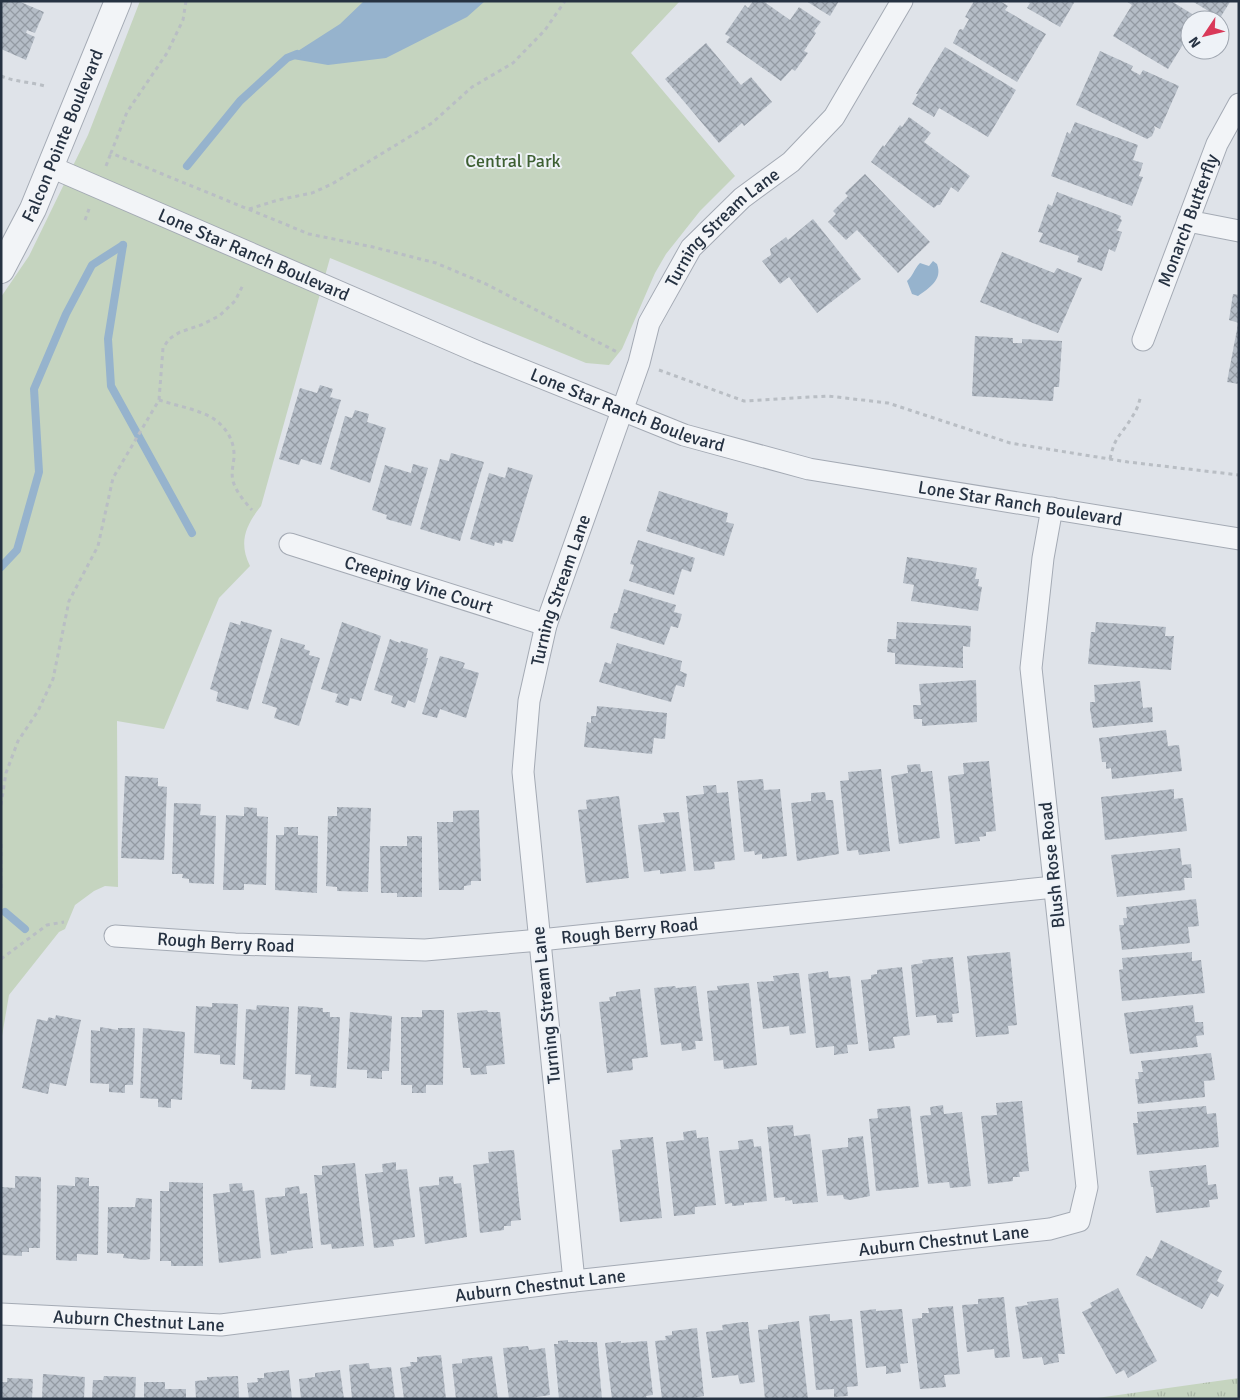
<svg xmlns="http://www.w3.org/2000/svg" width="1240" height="1400" viewBox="0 0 1240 1400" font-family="Signika,sans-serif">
<defs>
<pattern id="grass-tufts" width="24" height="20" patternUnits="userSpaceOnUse" patternTransform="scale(1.25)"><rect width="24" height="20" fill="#c5d4bf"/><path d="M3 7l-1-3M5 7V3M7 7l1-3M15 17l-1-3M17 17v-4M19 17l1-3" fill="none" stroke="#a9b6a5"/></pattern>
<pattern id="building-cross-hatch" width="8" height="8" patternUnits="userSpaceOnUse" patternTransform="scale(1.25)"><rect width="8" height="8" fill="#b5bdc7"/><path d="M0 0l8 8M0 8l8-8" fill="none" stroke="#939aa3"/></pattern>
</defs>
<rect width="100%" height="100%" fill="#dfe3e9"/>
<polygon fill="url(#grass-tufts)" points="1239,1378 1239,1399 1090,1399"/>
<path fill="#c5d4bf" d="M140 1H680L631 53 735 176 700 211 666 254 655 273 622 349 609 365 586 363 330 258 261 506C246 525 238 542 250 566L219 598 164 729 117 721 118 887 105 886 94 891 75 905 65 929 59 932 9 995 1 1042V297L29 256 88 135Z"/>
<g fill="#96b3cd">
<polygon points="364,1 485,1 467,17 386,58 328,65 287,58 340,24"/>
<path d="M933 261 937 264C943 280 929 288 918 296L912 294 907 281C913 276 914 269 920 263L929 266Z"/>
</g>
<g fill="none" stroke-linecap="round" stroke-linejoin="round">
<g stroke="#96b3cd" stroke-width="8">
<polyline points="187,166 240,101 287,58 297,54"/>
<polyline points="123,245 108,339 111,386 192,533"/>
<polyline points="1,567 17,550 39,472 34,389 66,314 92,265 123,245"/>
<polyline points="5,912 25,929"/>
</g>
</g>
<g fill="url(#building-cross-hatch)">
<polygon points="1,1 18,1 44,12 35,33 27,30 26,33 35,37 26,60 1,49"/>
<polygon points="753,1 763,1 790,20 799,7 821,22 814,31 816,33 804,51 808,53 795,71 792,69 781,81 726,42 730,37 725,34 745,5 748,8"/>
<polygon points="806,1 839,1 830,16"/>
<polygon points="974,1 1000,1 1008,6 1005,10 1046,34 1017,82 953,43 959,30 961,29 963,30 969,19 965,17"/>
<polygon points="1026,1 1075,1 1060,27 1027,8 1030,3"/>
<polygon points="1126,1 1171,1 1202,20 1190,20 1190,45 1185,41 1168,69 1113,36 1132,5"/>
<polygon points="1192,1 1228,1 1230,2 1220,18"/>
<polygon points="706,43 741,85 751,77 772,102 744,126 742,123 719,143 665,79"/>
<polygon points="945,47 1016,90 988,137 939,108 934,117 912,104 918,94 916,94"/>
<polygon points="1100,51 1133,66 1131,70 1140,75 1143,70 1179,86 1160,129 1154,126 1155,129 1152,136 1147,139 1076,105"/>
<polygon points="909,117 931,133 924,142 970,176 958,192 951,187 940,205 937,205 934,208 871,162 883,145 884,147 900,125 902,127"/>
<polygon points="1075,122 1138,145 1133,160 1143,163 1139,176 1143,177 1132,206 1051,176 1067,132 1070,134"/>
<polygon points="865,174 930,242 898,273 857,230 846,240 828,222 836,214 833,211 848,196 845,193"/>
<polygon points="1057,192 1121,216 1120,219 1122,220 1118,229 1116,230 1122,232 1115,252 1109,249 1102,271 1077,262 1079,256 1039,242 1043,233 1038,232 1048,204 1052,206"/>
<polygon points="813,219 861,279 817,313 789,277 780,284 762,261 771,255 770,249 786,237 788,240"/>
<polygon points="1002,252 1054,273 1057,268 1082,278 1058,333 980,302"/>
<polygon points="1233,294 1239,295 1239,323 1229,320"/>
<polygon points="1238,324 1239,324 1239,384 1227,382"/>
<polygon points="975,336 1013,338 1013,343 1022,343 1022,339 1062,341 1059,387 1054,387 1053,401 972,396"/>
<polygon points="320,385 333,389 330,397 341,400 321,465 301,459 299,465 279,459 300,388 317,393"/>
<polygon points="355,410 369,414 367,422 386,428 370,483 330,469 345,416 352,418"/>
<polygon points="451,453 484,462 460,541 420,529 440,459 449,461"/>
<polygon points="413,464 428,468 411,526 386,519 387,515 372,510 385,465 411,473"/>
<polygon points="508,467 533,475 513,542 503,540 502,544 495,542 494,546 470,539 489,473 505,478"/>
<polygon points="659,491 728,513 726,522 734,524 724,556 646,531"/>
<polygon points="638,540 695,558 691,572 682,569 674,595 629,581 634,565 630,564"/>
<polygon points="907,557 977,568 975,579 979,579 978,586 982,587 978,611 911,601 914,585 903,583"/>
<polygon points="624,589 676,605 674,612 682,614 678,628 671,626 664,645 610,628 614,613 617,613"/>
<polygon points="241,621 272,630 248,710 216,701 218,692 210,689 230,622 240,625"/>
<polygon points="342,622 381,636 361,701 350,698 348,706 335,702 338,694 321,689"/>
<polygon points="897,622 971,626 970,647 963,646 963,668 895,664 895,653 887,652 888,639 896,639"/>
<polygon points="1096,622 1166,627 1165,636 1174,636 1171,670 1088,664 1091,632 1095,632"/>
<polygon points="281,638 305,645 304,649 310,651 309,655 320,658 299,726 274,718 277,708 262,703"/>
<polygon points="390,639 400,643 401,641 428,649 426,658 428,658 415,703 408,700 405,708 391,703 393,696 374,690"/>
<polygon points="617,643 682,661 680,671 687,674 684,687 676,685 671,702 599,682 605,662 611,664"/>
<polygon points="440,656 459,661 465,663 463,668 479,673 466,718 440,709 437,718 422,714"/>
<polygon points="976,680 977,722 922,726 922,719 914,719 913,705 921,705 919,684"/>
<polygon points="1140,681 1143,708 1152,707 1153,722 1093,728 1090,709 1090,702 1095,702 1094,685"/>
<polygon points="597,706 667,713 665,739 654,738 652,754 584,747 587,722 591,723 591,716 596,716"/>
<polygon points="1166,730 1168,746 1179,745 1182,771 1112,779 1111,768 1106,769 1106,762 1102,762 1099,738"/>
<polygon points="989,761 996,831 986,832 986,836 979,837 980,841 955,844 948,776 964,774 963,763"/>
<polygon points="920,764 921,772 932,771 940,838 899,844 891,776 908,773 907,765"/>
<polygon points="881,769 890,851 859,855 858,850 847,851 840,781 849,780 848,772"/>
<polygon points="125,776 158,778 158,786 167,787 164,860 121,858"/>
<polygon points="763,779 764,790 780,789 787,856 762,859 762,854 755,855 754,851 744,852 737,781"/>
<polygon points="716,785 717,793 728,792 735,860 714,862 715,869 694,871 686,796 704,794 703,786"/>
<polygon points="1174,789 1174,799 1183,798 1187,831 1105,840 1101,797"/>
<polygon points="825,792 826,800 833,800 839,854 797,861 791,803 811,801 811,793"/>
<polygon points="619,796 629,878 586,883 578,810 587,809 586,800"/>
<polygon points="174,803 201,804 200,815 216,816 214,884 189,883 189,879 182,878 183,874 172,874"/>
<polygon points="244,807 257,808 257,816 268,817 266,885 244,884 244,890 223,890 226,815 244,816"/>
<polygon points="337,807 371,808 368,892 337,891 337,887 326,886 328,816 337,816"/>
<polygon points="479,810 481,881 471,881 471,885 464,886 464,890 439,890 437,822 453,822 453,811"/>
<polygon points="679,812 686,871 660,874 660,870 644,872 638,825 665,822 663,813"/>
<polygon points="284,827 298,827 298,835 318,836 317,893 275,890 276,835 284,835"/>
<polygon points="407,836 422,836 422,897 397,897 397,893 381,893 380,846 407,846"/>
<polygon points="1180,848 1182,865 1191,864 1192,878 1184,878 1185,890 1117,897 1111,855"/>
<polygon points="1196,899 1199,926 1188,927 1190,943 1122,950 1119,925 1124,925 1123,918 1127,918 1126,907"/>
<polygon points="1010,952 1017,1025 1008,1026 1009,1034 976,1037 967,956"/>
<polygon points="1192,952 1192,961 1201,960 1205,993 1122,1001 1119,970 1123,969 1122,958"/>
<polygon points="953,957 959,1013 952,1014 953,1022 937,1023 936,1015 916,1017 911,965 923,963 922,960"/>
<polygon points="902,967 910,1035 893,1037 895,1048 869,1051 861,980 871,979 871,975 877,974 877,970"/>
<polygon points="828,971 829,978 850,976 858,1044 847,1045 848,1053 834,1055 834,1046 816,1048 808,974"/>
<polygon points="794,973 799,973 806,1033 790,1035 789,1026 763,1029 757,982 774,981 773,976"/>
<polygon points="749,983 757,1065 724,1069 723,1060 714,1061 707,991 718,990 717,986"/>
<polygon points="675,986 676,988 696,986 703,1041 695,1041 696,1049 682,1051 681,1043 661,1045 654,988"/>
<polygon points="640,989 648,1057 632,1059 633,1070 607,1073 599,1002 610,1001 609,997 616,996 616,992"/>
<polygon points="212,1003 238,1004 235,1065 220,1064 220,1055 194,1053 196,1006 212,1007"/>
<polygon points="257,1005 289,1007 285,1090 251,1089 252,1080 243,1079 246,1009 256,1010"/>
<polygon points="1193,1005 1195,1022 1203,1022 1204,1035 1196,1036 1198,1047 1130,1054 1124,1013"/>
<polygon points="298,1006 323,1008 323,1012 330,1012 330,1017 340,1017 336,1088 310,1086 311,1075 295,1074"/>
<polygon points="422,1010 444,1010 443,1085 426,1085 426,1093 412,1093 412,1085 401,1085 401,1017 422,1017"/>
<polygon points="487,1010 488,1012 500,1012 505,1064 486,1066 487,1074 471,1075 470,1068 463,1068 457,1013"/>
<polygon points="350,1012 392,1016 389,1071 382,1071 382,1079 367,1078 367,1070 347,1069"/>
<polygon points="56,1015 81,1020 66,1086 50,1083 48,1094 22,1088 37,1019 47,1021 49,1017 55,1019"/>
<polygon points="100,1027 118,1030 118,1028 135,1028 133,1085 125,1085 125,1093 109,1092 109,1084 90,1083 91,1030 100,1031"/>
<polygon points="143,1028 185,1032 182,1100 171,1099 171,1108 158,1107 158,1099 140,1098"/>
<polygon points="1211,1053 1215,1080 1204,1081 1205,1097 1138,1104 1135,1079 1139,1079 1138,1072 1143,1072 1141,1061"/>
<polygon points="1022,1101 1029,1171 1019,1172 1020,1177 1013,1177 1013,1181 988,1184 981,1116 997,1115 996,1103"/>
<polygon points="943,1105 944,1114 962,1112 971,1186 950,1188 949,1182 928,1184 920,1116 931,1115 930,1107"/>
<polygon points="910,1106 919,1187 876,1191 869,1119 878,1118 877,1109"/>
<polygon points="1206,1106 1207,1114 1216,1113 1219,1147 1137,1155 1133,1123 1138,1123 1137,1112"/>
<polygon points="793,1125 794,1136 810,1134 818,1202 793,1204 792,1200 785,1201 785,1197 774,1198 767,1127"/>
<polygon points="696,1130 697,1138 708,1137 716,1205 695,1207 695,1214 674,1216 666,1142 684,1140 683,1132"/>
<polygon points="863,1136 870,1196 850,1200 844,1199 843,1195 827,1196 822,1150 848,1147 848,1138"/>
<polygon points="653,1137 662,1218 620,1222 612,1150 621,1149 620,1140"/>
<polygon points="753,1139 754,1147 761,1146 767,1201 744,1203 744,1205 732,1206 732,1203 725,1204 719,1151 739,1149 738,1141"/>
<polygon points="514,1150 521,1220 511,1221 511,1226 504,1226 504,1230 480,1233 473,1165 489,1163 488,1152"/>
<polygon points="396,1162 396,1170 407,1169 415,1237 393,1240 394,1246 374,1248 365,1174 383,1172 382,1164"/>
<polygon points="355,1163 364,1246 332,1249 331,1244 321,1245 314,1175 322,1175 322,1166"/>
<polygon points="1206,1165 1208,1185 1216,1184 1218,1199 1209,1200 1210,1207 1156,1213 1153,1187 1151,1187 1149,1171"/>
<polygon points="15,1176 41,1177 40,1248 29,1248 29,1252 22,1252 22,1256 1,1255 1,1187 15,1188"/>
<polygon points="453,1176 454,1184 461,1183 467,1237 425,1244 419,1187 439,1185 439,1177"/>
<polygon points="75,1177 89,1178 89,1186 99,1186 98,1255 77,1254 77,1261 56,1260 57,1185 75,1186"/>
<polygon points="169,1182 203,1183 203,1266 171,1266 171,1261 160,1261 160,1191 169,1191"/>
<polygon points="242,1183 243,1191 254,1190 261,1258 219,1263 213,1194 230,1192 229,1184"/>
<polygon points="299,1186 300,1194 307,1193 313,1248 287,1251 287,1253 271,1255 265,1198 285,1196 285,1188"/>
<polygon points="136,1198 152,1199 150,1259 145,1260 123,1258 124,1254 107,1253 108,1207 135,1207"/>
<polygon points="1161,1240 1222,1271 1217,1281 1224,1285 1218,1297 1211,1293 1202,1309 1136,1275 1146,1256 1152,1259"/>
<polygon points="1118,1288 1157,1361 1128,1378 1124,1370 1116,1374 1082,1312 1092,1307 1090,1303"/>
<polygon points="1004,1297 1010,1357 995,1358 994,1349 967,1352 962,1305 978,1304 978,1299"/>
<polygon points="1058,1298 1065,1354 1058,1354 1059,1362 1044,1365 1042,1357 1023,1359 1015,1307 1028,1305 1027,1302"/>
<polygon points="953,1306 960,1374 944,1375 946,1387 920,1389 912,1319 922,1318 922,1313 929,1313 928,1308"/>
<polygon points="876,1309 876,1311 902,1309 908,1363 900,1364 901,1372 886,1374 886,1366 866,1368 860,1311"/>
<polygon points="830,1314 830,1321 852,1319 858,1386 847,1387 848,1396 834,1397 834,1389 816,1390 809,1316"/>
<polygon points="799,1321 808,1399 765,1399 758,1330 768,1329 768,1325"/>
<polygon points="743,1322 748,1322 755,1382 740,1384 738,1375 712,1378 706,1332 723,1330 722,1325"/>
<polygon points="697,1328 704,1396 688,1399 662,1399 655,1341 666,1340 665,1336 672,1335 672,1331"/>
<polygon points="568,1340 568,1342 597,1342 602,1399 559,1399 554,1344 558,1344 558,1341"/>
<polygon points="621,1341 621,1343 647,1341 653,1395 646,1396 647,1399 612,1399 605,1343"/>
<polygon points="528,1346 529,1350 545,1348 550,1395 524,1399 509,1399 503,1348"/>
<polygon points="441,1355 446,1399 404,1399 400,1368 411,1366 410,1362 417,1362 417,1357"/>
<polygon points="492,1356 498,1399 456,1399 452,1364 462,1363 462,1359"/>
<polygon points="369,1363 370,1369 391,1367 395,1399 352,1399 349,1365"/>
<polygon points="289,1370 292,1399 249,1399 247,1383 258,1382 257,1378 264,1378 264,1373"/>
<polygon points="340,1370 344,1399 301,1399 299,1379 315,1377 315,1373"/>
<polygon points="43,1374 85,1377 84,1399 42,1399"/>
<polygon points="104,1376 136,1377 135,1399 92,1399 93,1380 103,1380"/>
<polygon points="238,1376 239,1399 196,1399 195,1381 207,1380 207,1377"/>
<polygon points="7,1378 33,1379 32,1399 1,1399 1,1382 7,1382"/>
<polygon points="144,1382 165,1382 165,1389 186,1389 186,1399 144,1399"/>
</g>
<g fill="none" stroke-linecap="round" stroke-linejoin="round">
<defs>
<g id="minor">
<path id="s1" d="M51 167 478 352 684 435 809 469 1239 539"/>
<polyline points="1188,221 1239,231"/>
<path id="s2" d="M1143 340 1217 144 1239 104"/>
<path id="s3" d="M290 544 546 625"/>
<path id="s4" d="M115 936 235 944 425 950 540 940 1054 887"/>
<path id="s5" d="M574 1281 523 772 529 701 546 625 622 411 639 363 649 323 691 248 742 198 791 162 834 117 902 1"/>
<path id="s6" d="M1 1314 221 1325 574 1281 1050 1229 1079 1221 1087 1187 1031 668 1043 558 1052 508"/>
</g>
<g id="tertiary">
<path id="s7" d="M1 270 33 209 118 1"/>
</g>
</defs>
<use href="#minor" stroke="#a4aab4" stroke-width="23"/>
<use href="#tertiary" stroke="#a4aab4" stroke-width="28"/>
<g stroke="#b9bec4" stroke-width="3" stroke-dasharray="4 4" stroke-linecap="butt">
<polyline points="186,1 183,20 167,53 127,112 111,153 309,234 373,247 436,263 486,284 619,353"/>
<path d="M1 76C15 82 31 82 45 86"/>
<polyline points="106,166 111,153"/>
<polyline points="249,209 278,200 312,193 332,184 432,123 472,87 513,63 545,30 565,1"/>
<polyline points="85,220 89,209"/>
<polyline points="659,370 744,401 828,396 888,403 1010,443 1128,462 1239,475"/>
<path d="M159 400C177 406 198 409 214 419 227 428 235 442 234 458 233 466 231 473 233 481 236 492 245 502 252 510"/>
<path d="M1110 459C1115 435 1121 436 1132 417 1137 410 1139 403 1141 395"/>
<polyline points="1,805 6,773 18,741 38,711 53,679 69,601 98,546 113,478 159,400 163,348 169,339 180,332 201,325 219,316 235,301 243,285"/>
<polyline points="1,844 1,892"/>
<polyline points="1,959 47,925 64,922"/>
</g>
<use href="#minor" stroke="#f2f4f7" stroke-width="21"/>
<use href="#tertiary" stroke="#f2f4f7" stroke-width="26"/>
</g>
<g text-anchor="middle" stroke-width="4" stroke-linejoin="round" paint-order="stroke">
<g font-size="18" fill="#263242" stroke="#eef2f7">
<text dy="6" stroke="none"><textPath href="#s7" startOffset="148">Falcon Pointe Boulevard</textPath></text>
<text dy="6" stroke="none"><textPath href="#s2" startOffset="128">Monarch Butterfly</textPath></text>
<text dy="6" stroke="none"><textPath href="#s5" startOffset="1102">Turning Stream Lane</textPath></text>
<text dy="6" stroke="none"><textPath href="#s1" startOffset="221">Lone Star Ranch Boulevard</textPath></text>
<text dy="6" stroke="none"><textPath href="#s1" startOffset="626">Lone Star Ranch Boulevard</textPath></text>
<text dy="6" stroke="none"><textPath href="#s1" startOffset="1031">Lone Star Ranch Boulevard</textPath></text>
<text dy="6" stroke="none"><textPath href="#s3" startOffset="135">Creeping Vine Court</textPath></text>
<text dy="6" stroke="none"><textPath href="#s5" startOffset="698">Turning Stream Lane</textPath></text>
<text transform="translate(1052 865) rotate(-96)" y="6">Blush Rose Road</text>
<text dy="6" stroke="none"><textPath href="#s4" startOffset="516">Rough Berry Road</textPath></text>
<text dy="6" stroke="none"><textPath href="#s4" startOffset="111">Rough Berry Road</textPath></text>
<text transform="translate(546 1005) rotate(-96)" y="6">Turning Stream Lane</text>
<text dy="6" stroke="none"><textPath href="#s6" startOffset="948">Auburn Chestnut Lane</textPath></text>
<text dy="6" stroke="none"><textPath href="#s6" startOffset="542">Auburn Chestnut Lane</textPath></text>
<text dy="6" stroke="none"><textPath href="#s6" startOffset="138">Auburn Chestnut Lane</textPath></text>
</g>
<g font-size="18" fill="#3d5f32" stroke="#eef2f7">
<text x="513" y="167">Central Park</text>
</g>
</g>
<rect width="1240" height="1400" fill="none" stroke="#263242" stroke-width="5"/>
<g transform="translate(1205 35) rotate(235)"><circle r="24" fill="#eef2f7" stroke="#9ea5af"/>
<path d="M0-4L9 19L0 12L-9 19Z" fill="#d93959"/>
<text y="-8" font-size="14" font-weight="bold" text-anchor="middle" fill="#263242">N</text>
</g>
</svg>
